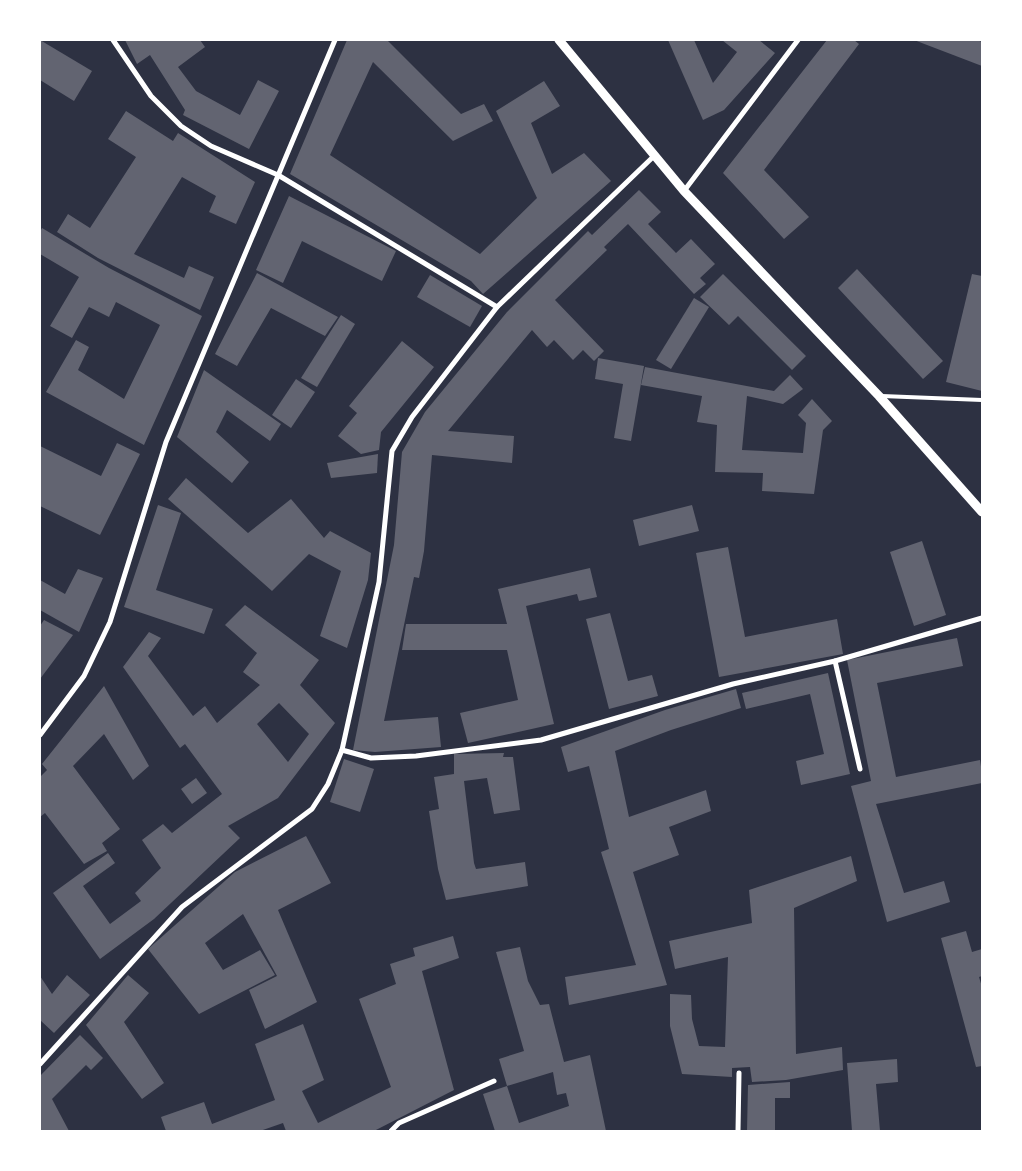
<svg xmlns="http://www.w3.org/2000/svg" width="1022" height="1171" viewBox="0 0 1022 1171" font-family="'Work Sans',sans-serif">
<rect width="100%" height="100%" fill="#2d3142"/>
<g fill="#626471" fill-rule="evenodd">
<polygon points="40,40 92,71 74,101 40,80"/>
<polygon points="125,40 200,40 205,47 178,67 196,91 240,115 258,80 279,91 249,149 183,115 185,110 150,55 137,64"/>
<polygon points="347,40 387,40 461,114 484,104 493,121 453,141 373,62 330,155 480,254 537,198 496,111 544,81 560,106 531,123 552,174 584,153 611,181 483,294 471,281 290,174"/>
<polygon points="668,40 694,40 713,83 737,52 722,40 759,40 775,53 724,110 703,120"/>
<polygon points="827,40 854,40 859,44 764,170 809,217 784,239 723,173"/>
<polygon points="914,40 977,40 982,42 982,66"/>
<polygon points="126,111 173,141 178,133 255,182 236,224 209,212 216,196 182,177 134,254 184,278 189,266 214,277 200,310 98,258 57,232 68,214 90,228 136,157 108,139"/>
<polygon points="639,190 661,212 648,224 676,253 691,239 715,264 700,278 706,284 694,294 628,224 604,247 607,250 555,300 604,351 594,361 583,350 573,360 554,340 547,347 532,330 448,431 514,436 512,463 432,455 424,551 419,578 414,577 384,721 438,717 441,747 375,752 353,750 394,545 402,452 425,412 507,312 588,231 592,235"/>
<polygon points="289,196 396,251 382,281 302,241 283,283 256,270"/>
<polygon points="42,228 109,268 202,316 144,445 46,392 76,340 89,347 78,370 124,399 160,325 116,302 109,317 89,307 72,338 50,326 79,277 40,254 40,232"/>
<polygon points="857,269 943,361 923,379 838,288"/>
<polygon points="257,273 338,317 325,336 271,308 237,366 215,354"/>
<polygon points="723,274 806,356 792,370 738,316 729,325 700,297"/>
<polygon points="972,274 982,276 982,391 946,382"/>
<polygon points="430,275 482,306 470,327 417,297"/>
<polygon points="694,298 709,307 671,369 656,360"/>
<polygon points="341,315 355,324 317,387 301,378"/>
<polygon points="402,341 434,367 381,432 379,450 361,454 338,436 357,413 349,406"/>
<polygon points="598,358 644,366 631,441 614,438 623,384 595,379"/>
<polygon points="645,367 774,391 790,375 803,389 783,404 747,396 742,450 803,453 806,423 798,415 812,399 832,421 823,430 814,494 762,491 763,473 715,472 717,425 697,422 702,396 641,385"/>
<polygon points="204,370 281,424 270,441 227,410 216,432 249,462 232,483 177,437"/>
<polygon points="296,379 315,392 291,428 272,415"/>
<polygon points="117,443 140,454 100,535 40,506 40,446 101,476"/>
<polygon points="378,454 377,473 331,478 327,463"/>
<polygon points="186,478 248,533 291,499 324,538 330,531 371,553 368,580 347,648 320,636 341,571 309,554 272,591 168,499"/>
<polygon points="158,505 181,513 156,590 213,609 204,634 124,607"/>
<polygon points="692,505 699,531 639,546 633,520"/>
<polygon points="922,541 946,615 914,626 890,552"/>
<polygon points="728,547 745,637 837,619 843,654 719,677 696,553"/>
<polygon points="590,568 597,597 579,601 577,594 526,606 554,724 468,743 460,713 518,700 507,650 402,650 406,624 507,624 498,589"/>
<polygon points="78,569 103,578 79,632 40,610 40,580 65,594"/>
<path d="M245 605 319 660 300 685 335 723 278 798 228 826 240 838 154 919 100 959 53 893 108 853 115 863 83 886 110 924 141 901 135 893 161 868 142 840 163 824 172 833 222 794 185 744 180 748 123 667 149 632 161 638 148 656 193 716 205 706 217 723 260 685 243 672 257 653 225 625ZM279 703 309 734 288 762 257 724Z"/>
<polygon points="610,613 628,681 652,675 658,696 609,709 586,619"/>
<polygon points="44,620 73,635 40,679 40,626"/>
<polygon points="957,638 963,666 877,683 896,777 980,760 982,773 982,783 876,804 904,893 944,881 950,902 887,922 851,786 871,781 847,660"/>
<polygon points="828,673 850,774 801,785 796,761 824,754 810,694 746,709 742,693"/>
<polygon points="104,686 149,766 133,780 104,734 73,766 120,829 102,843 107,851 84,864 45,813 40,817 40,777 47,770 42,764"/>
<polygon points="736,689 741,708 671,730 615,751 629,817 706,790 711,811 669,827 679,855 633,872 667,985 569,1005 565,977 636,965 601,852 609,849 589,766 568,772 561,747 665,710"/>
<polygon points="504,753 503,757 513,757 520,810 494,814 487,778 464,781 474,863 476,869 525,862 528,886 446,900 438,869 429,811 439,809 434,777 454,774 454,754"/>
<polygon points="344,759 374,769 360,812 330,802"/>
<polygon points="196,778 207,793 192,804 181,789"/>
<polygon points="306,836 331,883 278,910 317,1002 265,1029 249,990 277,976 243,914 205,943 223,970 260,950 275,975 199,1014 148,949 235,872"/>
<polygon points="851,856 857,881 794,908 796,1054 842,1047 843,1070 786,1080 752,1082 750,1067 732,1068 732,1077 682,1074 670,1026 670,994 691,995 692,1019 699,1046 725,1047 728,957 675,969 669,941 752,923 749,890"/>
<polygon points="966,931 972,952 982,949 982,976 979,977 982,987 982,1066 976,1067 941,938"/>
<polygon points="453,936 459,958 422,971 454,1090 374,1131 286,1131 283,1123 260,1131 166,1131 161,1117 204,1102 212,1124 275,1100 255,1044 303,1024 324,1080 302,1091 318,1123 391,1087 359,999 396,984 390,964 415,956 413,948"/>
<path d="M520 947 528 981 540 1005 549 1004 564 1062 590 1055 606 1131H495L483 1094 507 1086 499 1059 524 1051 496 952ZM553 1072 557 1095 566 1093 569 1106 519 1123 507 1086Z"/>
<polygon points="67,975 90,995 54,1033 40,1020 40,976 52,994"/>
<polygon points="128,975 149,993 124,1022 164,1083 142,1099 86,1025"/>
<polygon points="80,1035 103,1058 91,1070 86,1065 52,1099 69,1131 40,1131 40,1076"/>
<polygon points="897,1059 898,1082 876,1084 880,1131 852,1131 847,1063"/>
<polygon points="790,1082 790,1098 775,1098 775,1131 747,1131 748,1085"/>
</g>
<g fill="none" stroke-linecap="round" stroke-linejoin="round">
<polyline stroke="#fff" stroke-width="4" points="882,396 982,400"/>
<g stroke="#fff" stroke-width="5">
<polyline points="113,40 151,96 181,126 211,146 278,175 497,307"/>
<polyline points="684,191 798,40"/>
<polyline points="835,661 860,769"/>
<polyline points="40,735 84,676 110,622 166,442 335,40"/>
<polyline points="342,750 371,758 416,756 541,740 733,684 835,661 982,618"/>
<polyline points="40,1064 182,907 312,809 328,784 342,750 379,582 392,451 412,417 497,307 654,156"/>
<polyline points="391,1131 399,1123 494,1081"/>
<polyline points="738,1131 739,1073"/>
</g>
<polyline stroke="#fff" stroke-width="9" points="559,40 684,191 879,396 982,512"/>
</g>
<rect width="1022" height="1171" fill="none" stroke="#ffffff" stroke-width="82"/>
</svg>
